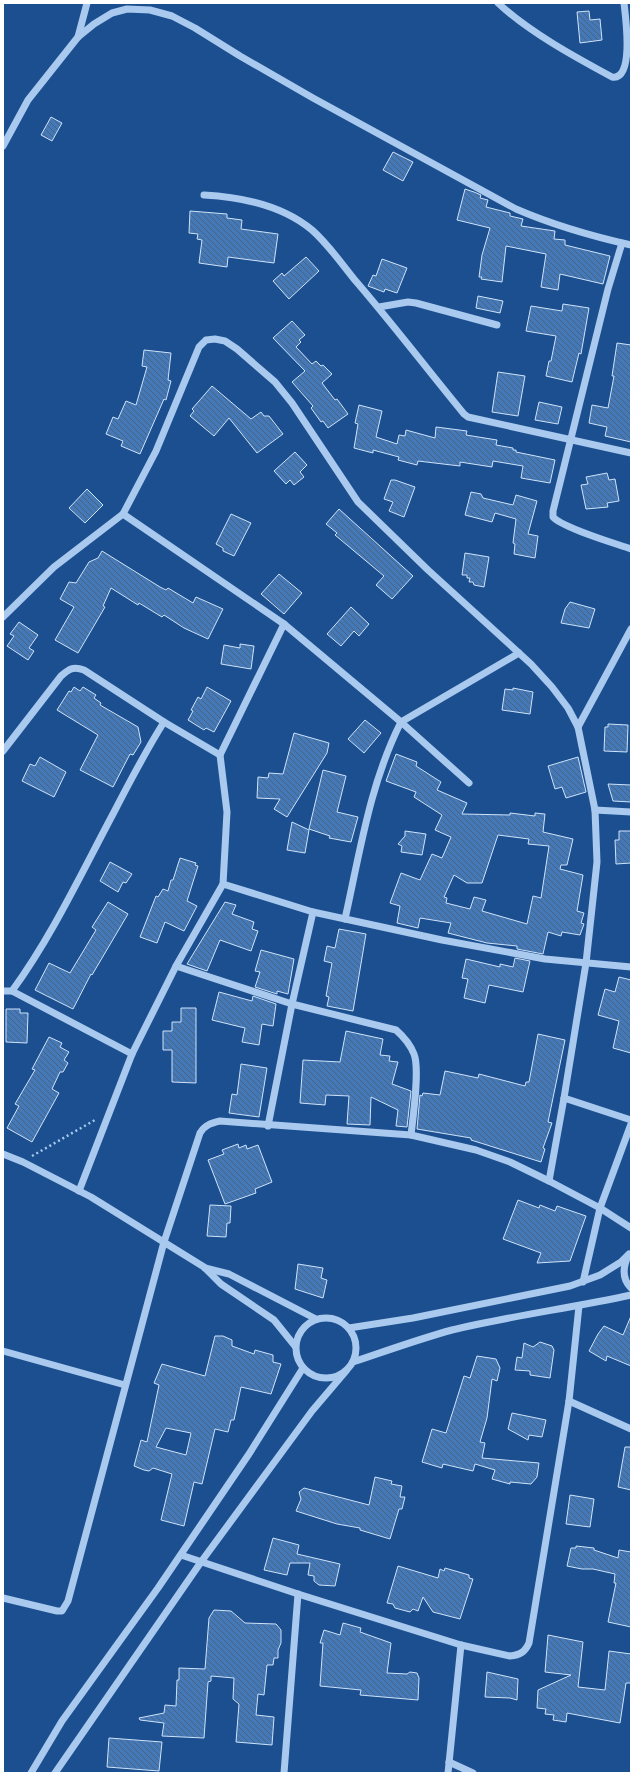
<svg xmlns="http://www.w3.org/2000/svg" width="634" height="1776" viewBox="0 0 634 1776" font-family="'DejaVu Sans',sans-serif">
<defs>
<pattern id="building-back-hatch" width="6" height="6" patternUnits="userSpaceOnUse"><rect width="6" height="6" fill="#4478b7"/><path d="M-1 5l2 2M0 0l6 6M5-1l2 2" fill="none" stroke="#486282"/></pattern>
</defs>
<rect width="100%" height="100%" fill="#1b4f8f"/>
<g fill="url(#building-back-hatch)" stroke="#cfe3fa" fill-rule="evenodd">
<polygon points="589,11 590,20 600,19 602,40 580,43 577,12"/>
<polygon points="51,117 62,123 52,141 41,135"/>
<polygon points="393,152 413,162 403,181 383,170"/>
<polygon points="465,189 474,192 481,195 480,198 488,200 486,207 510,213 510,216 523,219 521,226 555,231 554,239 565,240 565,245 610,256 603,284 560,274 558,290 541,287 546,254 506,246 502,282 481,279 482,277 479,277 482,255 490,228 457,220"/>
<polygon points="190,211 227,214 227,218 242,220 241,229 278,234 274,263 228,257 227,267 199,263 202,240 197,239 198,234 189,233"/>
<polygon points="306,257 319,271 289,299 273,281 282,273 284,276"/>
<polygon points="382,259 407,268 397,293 385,289 384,292 368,286 373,275 376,276"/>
<polygon points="478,296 503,301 500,313 476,308"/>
<polygon points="563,304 589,308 581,354 579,353 572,382 546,376 549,361 551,361 556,336 526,331 531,306 562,311"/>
<polygon points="292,321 305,335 299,340 301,342 296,347 312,364 316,361 321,366 323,365 332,374 322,383 335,400 337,399 348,414 328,428 323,421 321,422 311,408 313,406 292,382 305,371 273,338"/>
<polygon points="617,343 631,345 631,442 605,436 607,427 589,423 592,405 608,408 614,376 612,376"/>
<polygon points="144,350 171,353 168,380 171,381 166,400 164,399 140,454 121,446 123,441 106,434 113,417 118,419 126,401 136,405 147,367 142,366"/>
<polygon points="498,372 525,376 518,416 492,412"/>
<polygon points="212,386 251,419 261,412 264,416 269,416 283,434 257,453 229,418 214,436 190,416 194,411 192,409"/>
<polygon points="539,402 562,407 558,424 535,420"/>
<polygon points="359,405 382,411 376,437 397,444 399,435 405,436 406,430 435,438 436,427 467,431 466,435 497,440 496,445 513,448 513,450 516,450 516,452 555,460 550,483 521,478 523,466 493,461 492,467 460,462 460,466 418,461 417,465 398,460 399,457 373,450 373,453 354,448 358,424 355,423"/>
<polygon points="295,452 307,465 300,472 304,477 294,485 290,480 286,484 274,471"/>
<polygon points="607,473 609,480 615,479 619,501 607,503 608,507 586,509 581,485 588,484 586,477"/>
<polygon points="391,480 395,480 415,487 404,517 389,511 393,502 384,499"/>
<polygon points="87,489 103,505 85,523 69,508"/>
<polygon points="471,492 481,494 483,498 513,505 516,495 537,501 528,534 538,536 535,558 514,554 515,544 513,543 516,519 495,513 492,522 465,515"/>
<polygon points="339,509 413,576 392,599 376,585 384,576 335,535 337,533 326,524"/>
<polygon points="231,514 251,523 234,556 223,551 223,548 216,544"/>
<polygon points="102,551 160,587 166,590 168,588 193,603 196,597 223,609 208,639 184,628 164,615 162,617 139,603 138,605 111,588 103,606 105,607 78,653 55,640 74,607 60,599 69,582 76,583 89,562 98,558"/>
<polygon points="465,553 489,557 484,587 474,585 473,582 469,582 470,578 467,578 467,575 462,575"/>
<polygon points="279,574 302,593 284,614 261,594"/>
<polygon points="570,602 595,609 589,628 561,623 565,609"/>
<polygon points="351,607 369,624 359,636 354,631 341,646 327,634"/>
<polygon points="19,622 38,635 29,648 34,651 28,660 7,646 14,636 10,634"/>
<polygon points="240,644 254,646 251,669 221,664 224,645 240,648"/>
<polygon points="74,687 80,691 83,687 96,695 94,698 101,703 100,705 138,727 141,742 133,755 130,754 113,787 80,770 98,735 57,710 69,691 71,692"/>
<polygon points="207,687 231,701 214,732 206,728 204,730 188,720 193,711 191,710 198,697 201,699"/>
<polygon points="513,688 533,692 530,714 502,710 505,689 513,690"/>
<polygon points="365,720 381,733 364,753 348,739"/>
<polygon points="608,724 628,725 627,752 604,751 605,727 608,727"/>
<polygon points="294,733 329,743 327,753 287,817 274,809 280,799 257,798 258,777 268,778 269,773 283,774"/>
<path d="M396 754 417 762 416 766 441 782 437 790 467 803 462 814 510 815V813L535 816V813L545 814 543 832 573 839 567 865H561L560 869 583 875 577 911 584 913 581 923 584 924 580 935 562 932 561 936 548 932 543 954 517 949V946L487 943 448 933 451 923 420 918 418 928 397 923 400 906 390 903 401 873 420 880 432 854 442 858 451 837 435 830 442 815 414 797 416 792 386 781ZM498 835 529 839 528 844 549 846 541 898 533 896 527 924 482 911 486 900 474 897 470 909 446 903 447 898 444 897 454 875 467 883H482Z"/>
<polygon points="40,757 66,772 54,797 22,781 30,764 35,766"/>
<polygon points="578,757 586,792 566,798 562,787 555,789 548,766"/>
<polygon points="323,770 346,776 337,812 358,817 351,842 329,838 330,836 309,829"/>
<polygon points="608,784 631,785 631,802 613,801"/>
<polygon points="292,822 309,830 305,853 287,850"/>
<polygon points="405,831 426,834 422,855 401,852 402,846 398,844 405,836"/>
<polygon points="619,831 631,831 631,863 616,864 615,840 619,840"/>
<polygon points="180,858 196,863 195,865 198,866 187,901 197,906 184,931 165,922 157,943 140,937 156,896 158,897 163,889 168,891 171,880 173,880"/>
<polygon points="110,862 132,874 126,883 123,882 118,892 100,881"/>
<polygon points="108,902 128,914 92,975 91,974 73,1009 35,990 49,963 70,973 96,930 92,927"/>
<polygon points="225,902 236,905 232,914 254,922 252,929 258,931 251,951 220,940 207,971 187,964"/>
<polygon points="339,929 366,934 353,1011 327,1006 329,997 326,996 332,963 324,961 327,946 335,948"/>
<polygon points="261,950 294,959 288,994 277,991 277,994 255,987 260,972 255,971"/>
<polygon points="515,958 530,961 523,992 489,985 485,1003 464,998 468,979 462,978 466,959 500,967 500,964 513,967"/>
<polygon points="619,977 631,980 631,1053 613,1048 619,1021 598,1015 605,989 615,992"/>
<polygon points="219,992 252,1001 253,996 276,1004 273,1026 262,1024 259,1045 242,1042 245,1028 212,1020"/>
<polygon points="181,1008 196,1008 196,1083 172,1082 172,1050 163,1050 163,1031 172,1031 172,1022 181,1022"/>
<polygon points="6,1009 20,1009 20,1013 28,1013 27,1043 6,1042"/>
<polygon points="346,1031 383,1039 380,1055 390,1056 389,1061 398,1062 392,1084 411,1091 407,1127 396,1126 398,1110 371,1097 370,1125 347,1124 349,1096 326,1095 325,1105 300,1103 303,1060 340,1062"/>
<polygon points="538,1034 565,1040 548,1122 552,1123 543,1148 545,1149 541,1162 471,1140 471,1138 417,1129 420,1095 422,1096 423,1093 440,1095 445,1071 478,1078 479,1074 525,1086 526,1082 529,1082"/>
<polygon points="49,1037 62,1043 60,1047 69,1052 64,1060 68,1063 63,1072 60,1072 52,1089 59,1093 32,1142 7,1128 19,1106 15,1104 35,1070 32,1069"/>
<polygon points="241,1064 267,1068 259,1117 229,1113 232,1094 237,1095"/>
<polygon points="238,1144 239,1148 246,1145 247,1149 258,1145 272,1182 255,1189 256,1193 225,1204 208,1160 224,1154 222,1150"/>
<polygon points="518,1200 539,1208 540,1205 555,1211 557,1206 586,1216 570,1261 537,1263 541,1253 503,1239"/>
<polygon points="210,1205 231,1206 230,1223 227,1223 226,1237 207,1236"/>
<polygon points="298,1264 323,1268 321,1278 327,1280 323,1298 295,1289"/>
<polygon points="631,1316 631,1366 607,1356 606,1361 589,1351 598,1334 604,1326 623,1335"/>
<path d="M215 1336H223L232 1340V1346L254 1354 255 1350 273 1355V1362L281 1364 271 1394 241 1387 234 1420H231L228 1432 215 1429 202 1484 194 1482 184 1526 161 1520 172 1474 153 1468 149 1471 144 1470 134 1466 141 1440 147 1442 159 1385 154 1383 162 1364 205 1376ZM166 1428 191 1433 186 1455 156 1447Z"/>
<polygon points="540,1342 552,1346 554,1350 550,1378 530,1375 530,1371 515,1370 517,1357 522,1358 524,1343 533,1347"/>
<polygon points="477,1356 496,1359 500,1368 497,1381 492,1379 487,1418 480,1442 485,1443 482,1458 539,1463 537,1477 531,1484 510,1482 510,1484 492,1479 495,1470 475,1464 473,1471 443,1464 442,1468 422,1462 432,1429 446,1433 464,1376 470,1378"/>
<polygon points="512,1413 546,1420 542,1437 529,1435 528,1440 508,1429"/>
<polygon points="625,1447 631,1447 631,1490 618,1487"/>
<polygon points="375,1477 392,1481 391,1484 402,1486 400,1497 405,1497 402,1509 399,1509 390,1539 360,1530 360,1528 337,1524 296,1511 301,1499 299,1492 304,1488 369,1505"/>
<polygon points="570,1495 594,1499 590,1527 566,1524"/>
<polygon points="273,1538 299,1545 297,1554 340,1564 335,1586 319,1585 314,1581 314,1576 308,1575 310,1563 290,1563 287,1575 264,1570"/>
<polygon points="576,1546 594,1548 594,1550 618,1558 619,1550 631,1552 631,1627 608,1622 616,1583 614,1583 615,1574 593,1569 582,1569 567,1566 571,1548 576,1548"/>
<polygon points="398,1566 438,1578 440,1569 444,1571 445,1568 469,1575 469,1578 473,1579 460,1619 433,1612 423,1597 418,1611 413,1609 410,1612 395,1608 393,1604 387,1603"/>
<polygon points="214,1610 231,1611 245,1623 276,1624 281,1630 281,1643 278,1650 278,1658 274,1658 273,1665 267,1665 264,1695 258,1694 256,1715 274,1717 272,1745 236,1742 239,1704 233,1699 234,1678 211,1676 211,1681 208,1682 204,1738 162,1736 164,1723 140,1720 139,1718 164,1713 165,1705 176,1706 177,1680 179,1680 179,1668 205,1669 209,1618"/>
<polygon points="343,1623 361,1628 360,1632 391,1643 387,1673 407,1674 410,1672 417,1673 419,1678 418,1700 360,1695 361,1690 320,1686 323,1643 320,1643 324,1630 340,1635"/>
<polygon points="548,1635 583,1642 578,1687 605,1690 609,1651 631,1654 631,1683 626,1683 620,1723 567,1713 566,1722 553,1720 554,1715 545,1714 546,1709 537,1708 538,1690 571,1675 545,1672"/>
<polygon points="487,1672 518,1679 517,1700 510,1698 485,1697"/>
<polygon points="109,1738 162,1742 159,1771 107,1767"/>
</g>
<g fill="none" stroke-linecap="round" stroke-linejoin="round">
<polyline stroke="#a9c9ee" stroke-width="2.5" stroke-dasharray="2 3" stroke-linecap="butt" points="32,1156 95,1120"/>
<g stroke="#a9c9ee" stroke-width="7">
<path d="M498 3C529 32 575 57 612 77 634 81 626 20 624 3"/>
<polyline points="78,37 87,3"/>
<path d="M3 146 28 100 78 37 94 24 112 13 127 9 150 10 172 16 195 28 240 56 313 98 516 209C553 225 591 236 631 245"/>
<path d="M204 195C241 197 282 205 312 230 328 244 341 263 354 279 392 323 427 369 464 414L468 417 631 453"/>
<path d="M622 243 608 289 553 511V517C563 528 614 543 631 549"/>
<polyline points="379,307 408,302 416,303 497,325"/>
<polyline points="123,514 284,624 401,722 469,783"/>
<polyline points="3,617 54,567 123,514 156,451 199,347 206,340 215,339 225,341 237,349 275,382 292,403 358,502 428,570 531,664 552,687 568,708 578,727 595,810 597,862 586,963 564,1098 549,1181"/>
<polyline points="578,727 631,629"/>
<path d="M3 751 61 676C69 669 73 666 84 670L164 722 220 755"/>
<polyline points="595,810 631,812"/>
<polyline points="223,884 313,912 442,940 545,959 631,967"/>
<path d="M345 919C360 852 370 783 401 722L519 653"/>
<path d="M176 966 292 1004 396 1030C404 1037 410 1044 414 1054 420 1069 413 1117 411 1135"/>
<path d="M3 991H12C52 936 81 874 113 814 129 783 145 752 164 722"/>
<polyline points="12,991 132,1054"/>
<polyline points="564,1098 631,1120"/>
<polyline points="268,1126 292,1004 313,912"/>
<polyline points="3,1154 23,1162 91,1197 204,1267 221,1284 274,1320 295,1346"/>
<polyline points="79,1191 132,1054 176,966 223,884 227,812 220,755 284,624"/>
<path d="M628 1256C623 1267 622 1279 631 1288"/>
<polyline points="205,1268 229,1274 316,1319"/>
<polyline points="583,1282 600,1208 631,1124"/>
<circle cx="326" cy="1348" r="30"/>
<polyline points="349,1328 413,1318 570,1286 600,1275 621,1262 629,1254"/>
<polyline points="3,1351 125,1385"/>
<path d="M353 1362C386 1351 419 1339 452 1330 511 1316 571 1308 631 1295"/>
<polyline points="569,1401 631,1429"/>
<path d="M181 1555 298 1594 461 1645 510 1656C520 1655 525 1652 529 1643L569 1401 579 1306"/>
<path d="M3 1598 57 1611H62L68 1601 164 1242 200 1133C205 1125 211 1123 220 1121L411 1135 476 1150 510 1162 549 1181 600 1208 631 1228"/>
<polyline points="449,1762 473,1773"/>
<polyline points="31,1773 62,1721 158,1588 249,1454 303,1368"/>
<polyline points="55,1773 201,1562 312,1411 346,1371"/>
<polyline points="284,1773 298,1594"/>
<polyline points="448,1773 461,1645"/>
</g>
</g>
<rect width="634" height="1776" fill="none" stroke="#ffffff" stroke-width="8"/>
</svg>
